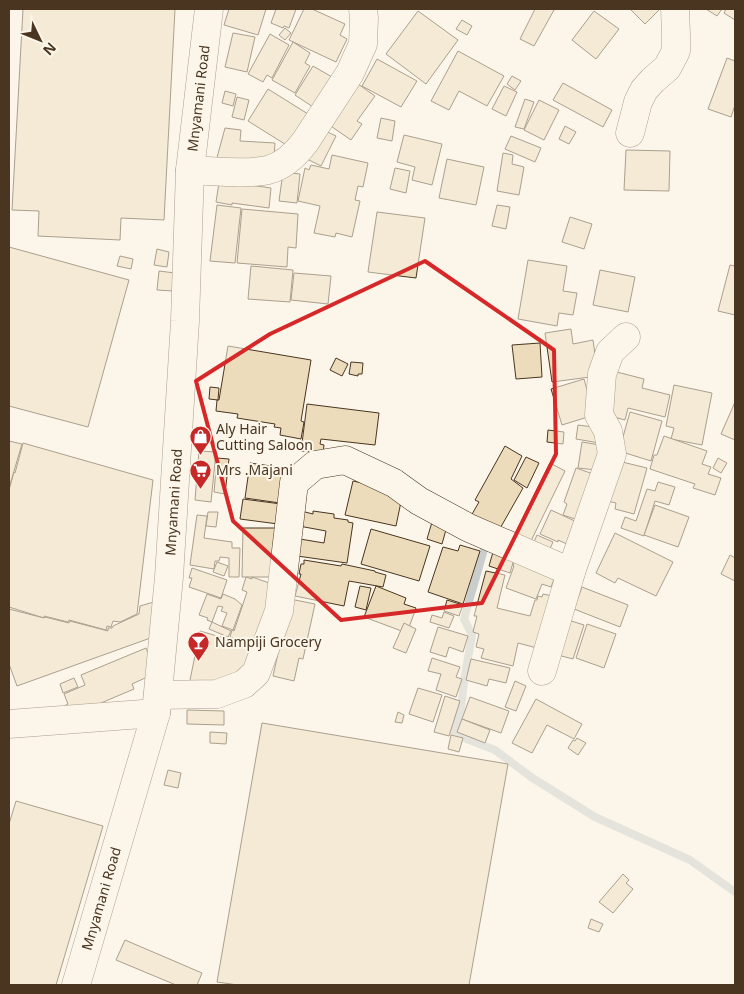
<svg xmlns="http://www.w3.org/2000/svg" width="744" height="994" viewBox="0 0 744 994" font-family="'Noto Sans',sans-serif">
<rect width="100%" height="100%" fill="#fbf6e9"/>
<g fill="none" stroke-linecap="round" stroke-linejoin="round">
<polyline stroke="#c9cecd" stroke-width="8" points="485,546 464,619 472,635 464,681 461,708 454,734 495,750 531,777 595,817 690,860 735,892"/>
</g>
<g fill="#ecdcbc" stroke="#4a3520">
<polygon points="23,9 175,9 164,220 121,218 120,240 38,236 39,211 12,210"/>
<polygon points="229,9 266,9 258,35 224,25"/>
<polygon points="276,9 296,9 289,28 284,26 283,28 271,23"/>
<polygon points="304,9 312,9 345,24 340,35 347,39 336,62 289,40"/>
<polygon points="535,9 552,9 554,10 534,46 520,39"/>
<polygon points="630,9 660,9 645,24"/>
<polygon points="706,9 722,9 717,16"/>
<polygon points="726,9 735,9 735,20 724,13"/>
<polygon points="418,11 458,40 426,84 386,54"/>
<polygon points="594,11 619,29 596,59 572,40"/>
<polygon points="462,20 472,26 467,35 456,29"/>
<polygon points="285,28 291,33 285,40 279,35"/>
<polygon points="233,33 255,37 247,72 225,67"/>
<polygon points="270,34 289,45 272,78 267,75 263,82 248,74"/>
<polygon points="293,42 310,53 305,63 310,66 295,93 272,80"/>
<polygon points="458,51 504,76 487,106 459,91 449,110 431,101"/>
<polygon points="727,58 735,61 735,105 731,117 708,109"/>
<polygon points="377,59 417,81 401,107 362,86"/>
<polygon points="313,66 339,81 313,107 295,95"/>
<polygon points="512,76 521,81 515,90 507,84"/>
<polygon points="351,79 375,96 357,121 362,124 351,140 322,120"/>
<polygon points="563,83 612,110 603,127 553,100"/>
<polygon points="504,86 517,92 506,116 492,109"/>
<polygon points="268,89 308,114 288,146 248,121"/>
<polygon points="225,91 236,94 233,106 222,103"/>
<polygon points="237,97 249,100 244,120 232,117"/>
<polygon points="525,99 534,102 524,129 515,127"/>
<polygon points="539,100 559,110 544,140 524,130"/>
<polygon points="381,118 395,121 392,141 377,138"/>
<polygon points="565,126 576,132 569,144 559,139"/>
<polygon points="225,128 241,130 240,141 275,143 274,158 215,165"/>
<polygon points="319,128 336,136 321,166 305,158"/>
<polygon points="404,135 442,144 432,185 412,180 415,167 397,162"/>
<polygon points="511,136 541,148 535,162 505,149"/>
<polygon points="626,150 670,151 669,191 624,190"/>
<polygon points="503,153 513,155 512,164 524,167 519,195 497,191"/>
<polygon points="332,155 368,163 363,187 358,186 355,200 360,201 352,237 336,233 335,237 314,233 320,206 298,201 305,168 309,170 311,165 329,169"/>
<polygon points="447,159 484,167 476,205 439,198"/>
<polygon points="395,168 410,171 406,193 390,189"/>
<polygon points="283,172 300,174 297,203 279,201"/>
<polygon points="220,176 236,183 271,188 269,208 232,203 232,205 216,202"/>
<polygon points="217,205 241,208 235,263 210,261"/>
<polygon points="497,205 510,207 506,229 492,226"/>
<polygon points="242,209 298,214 296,248 288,247 287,267 237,263"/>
<polygon points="377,212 425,218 416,278 368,272"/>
<polygon points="570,217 592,224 584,249 562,242"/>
<polygon points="9,247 129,280 88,427 9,406"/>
<polygon points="157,249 169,252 167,267 154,265"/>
<polygon points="120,256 133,259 131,269 117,266"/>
<polygon points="528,260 567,266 563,291 577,293 573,315 559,313 557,326 518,319"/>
<polygon points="730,265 735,266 735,315 718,311"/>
<polygon points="251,266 293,270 290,302 248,299"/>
<polygon points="600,270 635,277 628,312 593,305"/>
<polygon points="159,271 175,273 173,291 157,290"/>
<polygon points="294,273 331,276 328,304 291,300"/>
<polygon points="571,329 573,344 593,340 598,376 552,382 545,333"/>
<polygon points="540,343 542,377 516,379 512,345"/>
<polygon points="228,346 311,360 301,421 304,422 301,439 280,435 281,428 274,427 275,424 237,418 238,414 216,411 217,400 219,400"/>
<polygon points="336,358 348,364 342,376 330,370"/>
<polygon points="351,362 363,363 362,374 358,374 358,376 349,374"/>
<polygon points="613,371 644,379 642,388 670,395 665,417 628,408 625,420 602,414"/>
<polygon points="584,379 594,415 562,425 551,389"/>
<polygon points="674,385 712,393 702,445 671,439 674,428 666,426"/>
<polygon points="210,387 219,388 218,400 209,399"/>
<polygon points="735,402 735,440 721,434"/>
<polygon points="307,404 379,413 375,445 321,439 320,444 324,445 323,453 301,451"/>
<polygon points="630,412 662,421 651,461 619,451"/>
<polygon points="578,425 601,428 599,443 576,439"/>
<polygon points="548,430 564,432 563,444 547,442"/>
<polygon points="664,436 707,451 702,464 711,467 708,474 721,478 715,495 693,488 695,484 650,469 654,455 657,455"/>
<polygon points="9,441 22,444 9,488"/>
<polygon points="582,442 600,445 596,470 578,468"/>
<polygon points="23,443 153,480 137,614 120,622 113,621 111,627 107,626 106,630 69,620 68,622 44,616 44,618 9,607 9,490 14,472 15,473"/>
<polygon points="505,446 522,456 511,479 523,488 498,532 471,516 479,502 475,500"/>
<polygon points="199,451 216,452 211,502 195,500"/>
<polygon points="526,457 539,463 527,488 514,480"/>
<polygon points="217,458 229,459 225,494 214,492"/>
<polygon points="718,458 727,463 721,473 713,468"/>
<polygon points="618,461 647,468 634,514 615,509 616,503 607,501"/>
<polygon points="250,463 285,468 280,503 245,498"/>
<polygon points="550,463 565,471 530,543 514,536"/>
<polygon points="576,468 596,475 581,521 563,515 567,504 564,502"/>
<polygon points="353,481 403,492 396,526 345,515"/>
<polygon points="658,482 675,487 669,505 655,501 644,536 621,528 625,517 636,521 647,489 655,491"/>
<polygon points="243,499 281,504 278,524 240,519"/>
<polygon points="655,505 689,517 678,547 644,535"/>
<polygon points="551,510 579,523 569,545 558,540 558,542 540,534"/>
<polygon points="301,511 313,514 313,511 334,514 334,518 348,520 348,522 353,523 347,563 297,556 300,539 324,543 326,531 299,526"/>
<polygon points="208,512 218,512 216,527 206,526"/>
<polygon points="197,515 207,516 204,538 232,542 232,548 240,548 239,577 229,577 229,558 220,557 219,561 215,561 214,569 190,565"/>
<polygon points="432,522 447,526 442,544 427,539"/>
<polygon points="243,528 279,528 278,577 242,577"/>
<polygon points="371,529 430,546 419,581 361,564"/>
<polygon points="615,533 673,562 656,596 618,578 615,583 596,573"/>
<polygon points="537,535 553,542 549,551 533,544"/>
<polygon points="460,545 480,551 463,604 428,592 443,547 458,551"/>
<polygon points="493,552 514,559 510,573 489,566"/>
<polygon points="730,555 735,558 735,581 721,574"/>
<polygon points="304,560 341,566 342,564 375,571 375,572 386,575 383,587 349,581 344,606 295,596 301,574 299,574 301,564 304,564"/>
<polygon points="515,560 556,574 551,587 542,584 536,599 506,588 514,566 513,566"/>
<polygon points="217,562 228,566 224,576 213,572"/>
<polygon points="192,568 227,580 221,598 189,587 192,578 189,578"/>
<polygon points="486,571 505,575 497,608 530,616 535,600 537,600 538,596 542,597 543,594 552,596 537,648 518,643 513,666 481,658 484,649 476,647 479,634 473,632 477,616 474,616"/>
<polygon points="246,577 252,579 252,577 278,586 258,647 230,637 232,630 234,631 247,592 242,590"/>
<polygon points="360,586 371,588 366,610 355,607"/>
<polygon points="376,586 406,598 404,604 416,608 407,633 364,617"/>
<polygon points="582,587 628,605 620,627 574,609"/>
<polygon points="207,594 221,599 223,594 235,599 242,605 233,630 222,626 227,613 221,611 223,607 218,606 212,622 207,620 208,618 199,615"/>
<polygon points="290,599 315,604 303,659 299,658 294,681 273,676"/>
<polygon points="447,600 463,605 459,616 444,611"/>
<polygon points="157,601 156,636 17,686 9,664 9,609 44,618 45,617 69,623 70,621 108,631 108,628 112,628 113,626 139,614 140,606"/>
<polygon points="444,612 454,616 449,628 430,622 432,615 442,618"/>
<polygon points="565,619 584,625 573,659 554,654"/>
<polygon points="212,622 231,631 228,637 209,629"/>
<polygon points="404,623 416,629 406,653 393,648"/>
<polygon points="587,624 616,634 604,668 576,658"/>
<polygon points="438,627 468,636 463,652 449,647 446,657 430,652"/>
<polygon points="200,631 255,647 248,666 212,687 189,685"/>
<polygon points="146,648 156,673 132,684 134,689 101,703 102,704 69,716 64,706 68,704 64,694 85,685 81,675"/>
<polygon points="432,658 460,667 456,677 462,679 456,697 436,690 441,674 428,671"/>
<polygon points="471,659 510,668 506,683 489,679 487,686 466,680"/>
<polygon points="74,678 78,687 63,693 60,684"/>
<polygon points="515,681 526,686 516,711 505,707"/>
<polygon points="418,688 442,695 433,722 409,714"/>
<polygon points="445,696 460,701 449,736 434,732"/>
<polygon points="470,697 509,711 501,733 462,719"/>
<polygon points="536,699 582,724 574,739 547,725 532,753 512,743"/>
<polygon points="187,710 224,711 224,725 187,724"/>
<polygon points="398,712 404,715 402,723 395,722"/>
<polygon points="462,719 490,730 485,743 457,732"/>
<polygon points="262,723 508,764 469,985 238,985 217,982"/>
<polygon points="210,732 227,733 226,744 210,743"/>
<polygon points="451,735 463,738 459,752 448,749"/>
<polygon points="577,738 586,743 578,755 568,748 573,740 575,741"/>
<polygon points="168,770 181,773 178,788 164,785"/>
<polygon points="16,801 103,826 56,985 9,985 9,824"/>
<polygon points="623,874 629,880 626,883 633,889 613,913 599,902"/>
<polygon points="591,919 603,924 599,932 588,928"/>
<polygon points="125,940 202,973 197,985 176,985 116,960"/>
</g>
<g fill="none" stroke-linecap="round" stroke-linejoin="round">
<defs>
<g id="minor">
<polyline points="630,133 638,102 644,90 653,80 667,68 676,51 676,35 675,9"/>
<path d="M190 170C214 171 246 175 268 170 283 166 296 154 305 142L350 73 363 44 364 18 363 9"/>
<polyline points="542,671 571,572 612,454 608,431 599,415 602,374 610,352 626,337"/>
<polyline points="158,695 217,694 244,684 256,673 279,611 294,483 315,465 345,460 394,483 419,501 469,528 571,572"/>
<polyline points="9,724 156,713"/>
<path id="s1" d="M76 985 156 713 169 577 185 321 190 170 209 9"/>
</g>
</defs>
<use href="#minor" stroke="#4a3520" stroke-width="29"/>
<use href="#minor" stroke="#fbf6e9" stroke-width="28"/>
</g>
<path d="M0 0H744V994H0ZM425 261 554 350 556 454 482 603 341 620 233 521 196 381 270 334Z" fill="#fbf6e9" fill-opacity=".55" fill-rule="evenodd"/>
<path fill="none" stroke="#d62828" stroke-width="4" stroke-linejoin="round" d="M425 261 554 350 556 454 482 603 341 620 233 521 196 381 270 334Z"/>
<defs>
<symbol id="shop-pin" viewBox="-11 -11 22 30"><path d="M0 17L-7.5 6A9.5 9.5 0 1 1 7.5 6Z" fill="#c62828" stroke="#fbf6e9"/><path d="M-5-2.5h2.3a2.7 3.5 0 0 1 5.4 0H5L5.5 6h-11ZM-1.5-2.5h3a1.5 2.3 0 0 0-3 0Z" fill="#fff"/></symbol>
<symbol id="supermarket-pin" viewBox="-11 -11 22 30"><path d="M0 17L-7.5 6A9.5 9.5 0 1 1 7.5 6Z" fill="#c62828" stroke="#fbf6e9"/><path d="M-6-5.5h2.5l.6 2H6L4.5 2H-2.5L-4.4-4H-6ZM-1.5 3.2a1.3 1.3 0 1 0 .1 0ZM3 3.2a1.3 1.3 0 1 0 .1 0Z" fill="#fff"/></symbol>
<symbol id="bar-pin" viewBox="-11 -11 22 30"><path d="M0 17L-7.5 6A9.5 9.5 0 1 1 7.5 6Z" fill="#c62828" stroke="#fbf6e9"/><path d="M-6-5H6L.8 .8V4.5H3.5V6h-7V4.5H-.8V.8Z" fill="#fff"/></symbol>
</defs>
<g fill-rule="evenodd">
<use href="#shop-pin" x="188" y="424" width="25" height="34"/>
<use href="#supermarket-pin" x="188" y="458" width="25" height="34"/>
<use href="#bar-pin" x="186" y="630" width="25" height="34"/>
</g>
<g text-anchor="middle" stroke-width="4" stroke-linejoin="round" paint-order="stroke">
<g font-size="14" fill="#4a3520" stroke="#fbf6e9">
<text dy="5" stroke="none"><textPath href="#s1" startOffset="900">Mnyamani Road</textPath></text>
<text dy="5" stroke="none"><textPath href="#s1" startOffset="495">Mnyamani Road</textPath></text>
<text dy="5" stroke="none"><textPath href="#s1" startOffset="90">Mnyamani Road</textPath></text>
</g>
<g font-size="14" fill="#4a3520" stroke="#fbf6e9" text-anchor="start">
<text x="216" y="434">Aly Hair<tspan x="216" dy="16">Cutting Saloon</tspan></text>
<text x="216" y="475">Mrs .Majani</text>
<text x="215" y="647">Nampiji Grocery</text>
</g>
</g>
<rect width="744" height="994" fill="none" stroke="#4a3520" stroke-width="20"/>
<g transform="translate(40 40) rotate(133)" stroke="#fbf6e9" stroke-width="4" paint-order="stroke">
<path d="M0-4L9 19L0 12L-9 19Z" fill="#4a3520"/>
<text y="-8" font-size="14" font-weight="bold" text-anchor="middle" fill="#4a3520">N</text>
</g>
</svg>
